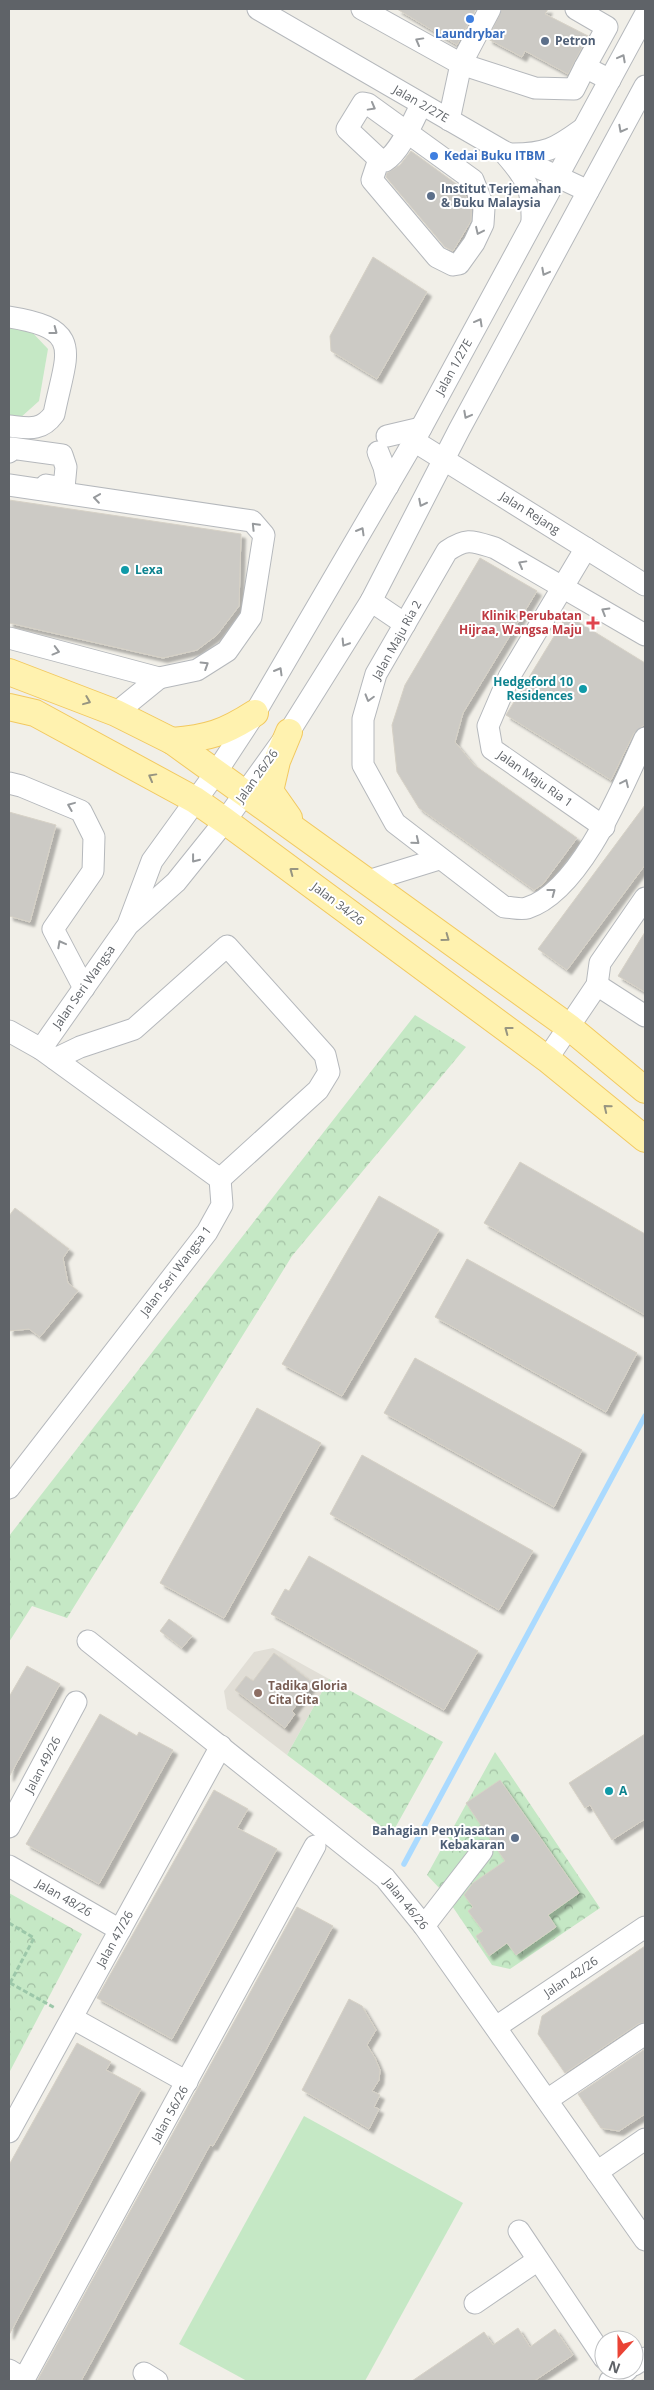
<svg xmlns="http://www.w3.org/2000/svg" width="654" height="2390" viewBox="0 0 654 2390" font-family="'Open Sans',sans-serif">
<defs>
<pattern id="forest-crowns" width="20" height="18" patternUnits="userSpaceOnUse" patternTransform="scale(1.25)"><rect width="20" height="18" fill="#c5e8c5"/><path d="M2 6a3 3 0 1 1 6 0M12 15a3 3 0 1 1 6 0" fill="none" stroke="#a3c0a4"/></pattern>
<filter id="shadow"><feDropShadow dx="4.5" dy="4.5" stdDeviation="1" flood-color="#0004"/></filter>
</defs>
<rect width="100%" height="100%" fill="#f1efe8"/>
<polygon fill="#e1ded6" points="273,1648 329,1679 287,1755 227,1709 224,1691 254,1652"/>
<g fill="url(#forest-crowns)">
<polygon points="415,1015 466,1047 292,1256 67,1618 32,1606 9,1642 9,1536"/>
<polygon points="329,1679 443,1742 390,1837 376,1822 287,1755"/>
<polygon points="495,1752 600,1908 510,1969 492,1965 442,1891 427,1875"/>
<polygon points="9,1893 82,1934 9,2073"/>
</g>
<g fill="#c5e8c5">
<polygon points="9,327 30,330 48,349 39,401 20,418 9,416"/>
<polygon points="304,2116 463,2203 365,2381 247,2381 179,2344"/>
</g>
<g fill="none" stroke-linecap="round" stroke-linejoin="round">
<polyline stroke="#aadaff" stroke-width="5.5" points="404,1864 645,1416"/>
</g>
<g fill="#cccac5" stroke="#d6d1c6" filter="url(#shadow)">
<polygon points="397,9 476,9 457,45"/>
<polygon points="502,9 548,9 545,14 588,36 568,74 525,51 522,57 488,39"/>
<polygon points="411,151 463,189 471,210 471,221 453,251 445,247 386,177 387,173 400,165"/>
<polygon points="373,257 427,292 377,379 331,351 330,336"/>
<polygon points="9,500 241,534 239,606 217,635 197,650 163,658 9,623"/>
<polygon points="480,558 537,591 463,713 455,742 474,765 577,838 543,884 534,890 419,808 397,772 392,725 405,685"/>
<polygon points="567,615 645,663 645,724 634,733 611,780 506,715"/>
<polygon points="645,805 645,865 567,970 538,949"/>
<polygon points="9,812 56,825 30,922 9,916"/>
<polygon points="645,932 645,992 618,976"/>
<polygon points="520,1162 645,1234 645,1315 484,1223"/>
<polygon points="379,1196 439,1230 342,1396 282,1364"/>
<polygon points="15,1208 69,1249 63,1258 68,1283 78,1291 40,1337 29,1329 9,1331 9,1216"/>
<polygon points="467,1259 637,1353 606,1412 435,1317"/>
<polygon points="415,1358 582,1450 554,1507 384,1413"/>
<polygon points="257,1408 321,1443 224,1618 160,1583"/>
<polygon points="362,1455 533,1551 499,1610 330,1514"/>
<polygon points="309,1556 478,1651 444,1710 271,1614 285,1589 289,1591"/>
<polygon points="169,1619 192,1636 182,1648 160,1631"/>
<polygon points="274,1653 313,1683 292,1711 295,1714 285,1728 235,1690 246,1676 253,1681"/>
<polygon points="27,1666 60,1684 9,1777 9,1697"/>
<polygon points="100,1714 137,1736 139,1732 173,1750 99,1884 26,1844"/>
<polygon points="645,1734 645,1819 612,1840 590,1805 585,1808 569,1783"/>
<polygon points="500,1780 579,1893 548,1915 556,1927 516,1955 507,1943 489,1956 476,1936 483,1931 468,1911 473,1907 464,1895 473,1883 505,1861 466,1803"/>
<polygon points="214,1790 248,1809 237,1828 277,1849 172,2039 97,1998"/>
<polygon points="297,1907 333,1926 247,2085 213,2146 210,2145 81,2381 37,2381"/>
<polygon points="645,1946 645,2022 638,2024 565,2073 538,2034 542,2016"/>
<polygon points="349,1999 362,2006 376,2030 367,2045 375,2058 380,2070 379,2080 372,2091 380,2095 374,2107 379,2109 369,2129 302,2090"/>
<polygon points="77,2043 111,2062 106,2070 141,2089 9,2335 9,2165"/>
<polygon points="645,2049 645,2114 619,2131 601,2128 578,2094"/>
<polygon points="518,2328 530,2347 555,2329 573,2355 534,2381 412,2381 484,2332 493,2345"/>
</g>
<g fill="none" stroke-linecap="round" stroke-linejoin="round">
<defs>
<g id="minor">
<polyline points="258,9 503,151 588,191"/>
<polyline points="362,9 461,64 535,88 574,89 585,67 610,80"/>
<polyline points="576,9 607,27 585,67"/>
<polyline points="449,120 461,64 490,9"/>
<path d="M513 154C545 154 555 149 581 130"/>
<path d="M506 155C526 178 533 190 532 221"/>
<path d="M379 159 372 180 437 257 453 265 459 264 474 243 483 224 484 208 473 180 368 104 363 103 347 129 379 159 385 161C400 152 413 121 421 105"/>
<path d="M9 317C86 329 66 353 54 414 41 432 28 428 9 426"/>
<polyline points="387,436 421,428"/>
<polyline points="414,441 645,585"/>
<polyline points="9,452 11,448 62,455 66,467 64,488 46,485"/>
<polyline points="378,452 384,467 388,486"/>
<polyline points="9,485 252,521 264,535 251,617 227,651 197,670 159,678 9,638"/>
<polyline points="586,548 509,677 488,726 492,749 604,827"/>
<polyline points="371,601 405,624"/>
<path d="M645 635 495 548C473 541 467 537 447 551L376 674 363 719V765L395 823 504 907C511 907 521 910 527 908 581 891 623 786 645 738"/>
<polyline points="116,713 159,678"/>
<polyline points="9,783 21,786 81,811 94,837 93,871 53,929 84,988"/>
<polyline points="368,881 439,859"/>
<polyline points="129,922 152,861 217,771 255,713 414,441 645,15"/>
<polyline points="597,985 645,1016"/>
<polyline points="9,1031 41,1049 220,1179 222,1205 207,1232 9,1488"/>
<polyline points="41,1049 128,925 176,882 225,821 289,732 371,601 459,430 645,86"/>
<polyline points="55,1059 80,1047 134,1029 227,946 325,1055 329,1072 318,1090 220,1179"/>
<polyline points="547,1059 597,985 600,963 645,898"/>
<polyline points="88,1641 385,1878 424,1926 645,2240"/>
<polyline points="9,1827 76,1702"/>
<polyline points="9,1866 120,1930"/>
<polyline points="424,1926 482,1851"/>
<polyline points="72,2018 187,2082"/>
<polyline points="496,2027 645,1927"/>
<polyline points="547,2100 645,2034"/>
<polyline points="9,2132 221,1746"/>
<polyline points="597,2172 645,2139"/>
<polyline points="519,2231 604,2358"/>
<polyline points="475,2303 538,2260"/>
<polyline points="634,2365 645,2358"/>
<polyline points="9,2370 24,2379"/>
<polyline points="144,2373 157,2381"/>
<polyline points="23,2381 315,1846"/>
<polyline points="610,2381 627,2370"/>
</g>
<g id="major">
<polyline points="9,672 116,713 172,741 569,1027 645,1090"/>
<polyline points="9,707 35,713 195,800 225,821 547,1059 645,1139"/>
<polyline points="289,732 277,761 270,791 289,818"/>
<path d="M172 741C208 738 224 733 255 713"/>
</g>
</defs>
<use href="#minor" stroke="#b5b8bc" stroke-width="23"/>
<use href="#major" stroke="#f2c960" stroke-width="28"/>
<g stroke="#9cc7a9" stroke-width="3" stroke-dasharray="5 2.5" stroke-linecap="butt">
<polyline points="9,1923 34,1938 9,1985"/>
<polyline points="10,1983 55,2008"/>
</g>
<use href="#minor" stroke="#fff" stroke-width="21"/>
<use href="#major" stroke="#fff2af" stroke-width="26"/>
</g>
<defs><path id="oneway-chevron" d="M-2-3.5L2.5 0L-2 3.5" fill="none" stroke-width="1.6" stroke-linecap="round" stroke-linejoin="round" transform="scale(1.25)"/></defs>
<g stroke="#979a9d">
<use href="#oneway-chevron" transform="translate(419 41) rotate(-151)"/>
<use href="#oneway-chevron" transform="translate(622 58) rotate(-62)"/>
<use href="#oneway-chevron" transform="translate(372 107) rotate(29)"/>
<use href="#oneway-chevron" transform="translate(622 129) rotate(118)"/>
<use href="#oneway-chevron" transform="translate(479 231) rotate(115)"/>
<use href="#oneway-chevron" transform="translate(545 272) rotate(118)"/>
<use href="#oneway-chevron" transform="translate(479 322) rotate(-61)"/>
<use href="#oneway-chevron" transform="translate(54 331) rotate(37)"/>
<use href="#oneway-chevron" transform="translate(467 415) rotate(118)"/>
<use href="#oneway-chevron" transform="translate(97 498) rotate(-172)"/>
<use href="#oneway-chevron" transform="translate(422 503) rotate(117)"/>
<use href="#oneway-chevron" transform="translate(255 526) rotate(-134)"/>
<use href="#oneway-chevron" transform="translate(361 531) rotate(-60)"/>
<use href="#oneway-chevron" transform="translate(522 564) rotate(-151)"/>
<use href="#oneway-chevron" transform="translate(605 611) rotate(-149)"/>
<use href="#oneway-chevron" transform="translate(345 643) rotate(122)"/>
<use href="#oneway-chevron" transform="translate(56 651) rotate(15)"/>
<use href="#oneway-chevron" transform="translate(205 665) rotate(-32)"/>
<use href="#oneway-chevron" transform="translate(279 671) rotate(-60)"/>
<use href="#oneway-chevron" transform="translate(369 698) rotate(106)"/>
<use href="#oneway-chevron" transform="translate(625 783) rotate(-65)"/>
<use href="#oneway-chevron" transform="translate(71 806) rotate(-158)"/>
<use href="#oneway-chevron" transform="translate(416 841) rotate(39)"/>
<use href="#oneway-chevron" transform="translate(195 859) rotate(128)"/>
<use href="#oneway-chevron" transform="translate(552 892) rotate(-37)"/>
<use href="#oneway-chevron" transform="translate(61 944) rotate(-118)"/>
</g>
<g stroke="#979581">
<use href="#oneway-chevron" transform="translate(87 701) rotate(22)"/>
<use href="#oneway-chevron" transform="translate(152 777) rotate(-151)"/>
<use href="#oneway-chevron" transform="translate(293 871) rotate(-143)"/>
<use href="#oneway-chevron" transform="translate(446 938) rotate(36)"/>
<use href="#oneway-chevron" transform="translate(508 1030) rotate(-143)"/>
<use href="#oneway-chevron" transform="translate(607 1108) rotate(-141)"/>
</g>
<g fill="#3f7fe0" stroke="#fff" stroke-width="2">
<circle cx="470" cy="19" r="5"/>
<circle cx="434" cy="156" r="5"/>
</g>
<g fill="#5c6f8a" stroke="#fff" stroke-width="2">
<circle cx="545" cy="41" r="5"/>
<circle cx="431" cy="196" r="5"/>
<circle cx="515" cy="1838" r="5"/>
</g>
<g fill="#0f9aa8" stroke="#fff" stroke-width="2">
<circle cx="125" cy="570" r="5"/>
<circle cx="583" cy="689" r="5"/>
<circle cx="609" cy="1791" r="5"/>
</g>
<path fill="#e0444e" stroke="#fff" stroke-width="2" d="M590.5 615.5h5v5h5v5h-5v5h-5v-5h-5v-5h5z"/>
<circle fill="#8d6e63" stroke="#fff" stroke-width="2" cx="258" cy="1693" r="5"/>
<g text-anchor="middle" stroke-width="4" stroke-linejoin="round" paint-order="stroke">
<g font-size="12" font-weight="bold" fill="#366cbe" stroke="#fff">
<text x="470" y="38">Laundrybar</text>
<text x="444" y="160" text-anchor="start">Kedai Buku ITBM</text>
</g>
<g font-size="12" font-weight="bold" fill="#4e5e75" stroke="#fff" text-anchor="start">
<text x="555" y="45">Petron</text>
<text x="441" y="193">Institut Terjemahan<tspan x="441" dy="14">&amp; Buku Malaysia</tspan></text>
<text x="505" y="1835" text-anchor="end">Bahagian Penyiasatan<tspan x="505" dy="14">Kebakaran</tspan></text>
</g>
<g font-size="12" fill="#5f6368" stroke="#fff">
<text transform="translate(421 104) rotate(30)" y="4">Jalan 2/27E</text>
<text transform="translate(454 367) rotate(-61)" y="4">Jalan 1/27E</text>
<text transform="translate(530 513) rotate(32)" y="4">Jalan Rejang</text>
<text transform="translate(397 640) rotate(-61)" y="4">Jalan Maju Ria 2</text>
<text transform="translate(257 776) rotate(-54)" y="4">Jalan 26/26</text>
<text transform="translate(535 779) rotate(35)" y="4">Jalan Maju Ria 1</text>
<text transform="translate(338 904) rotate(37)" y="4">Jalan 34/26</text>
<text transform="translate(84 987) rotate(-55)" y="4">Jalan Seri Wangsa</text>
<text transform="translate(176 1271) rotate(-53)" y="4">Jalan Seri Wangsa 1</text>
<text transform="translate(43 1765) rotate(-62)" y="4">Jalan 49/26</text>
<text transform="translate(64 1898) rotate(30)" y="4">Jalan 48/26</text>
<text transform="translate(406 1904) rotate(51)" y="4">Jalan 46/26</text>
<text transform="translate(115 1939) rotate(-61)" y="4">Jalan 47/26</text>
<text transform="translate(571 1977) rotate(-34)" y="4">Jalan 42/26</text>
<text transform="translate(170 2114) rotate(-61)" y="4">Jalan 56/26</text>
</g>
<g font-size="12" font-weight="bold" fill="#0d838f" stroke="#fff" text-anchor="start">
<text x="135" y="574">Lexa</text>
<text x="573" y="686" text-anchor="end">Hedgeford 10<tspan x="573" dy="14">Residences</tspan></text>
<text x="619" y="1795">A</text>
</g>
<g font-size="12" font-weight="bold" fill="#be3a42" stroke="#fff" text-anchor="end">
<text x="582" y="620">Klinik Perubatan<tspan x="582" dy="14">Hijraa, Wangsa Maju</tspan></text>
</g>
<g font-size="12" font-weight="bold" fill="#785e54" stroke="#fff" text-anchor="start">
<text x="268" y="1690">Tadika Gloria<tspan x="268" dy="14">Cita Cita</tspan></text>
</g>
</g>
<rect width="654" height="2390" fill="none" stroke="#5f6368" stroke-width="20"/>
<g transform="translate(619 2355) rotate(201)"><circle r="24" fill="#ffffff" stroke="#bfc1c3"/>
<path d="M0-4L9 19L0 12L-9 19Z" fill="#ea4335"/>
<text y="-8" font-size="14" font-weight="bold" text-anchor="middle" fill="#5f6368">N</text>
</g>
</svg>
